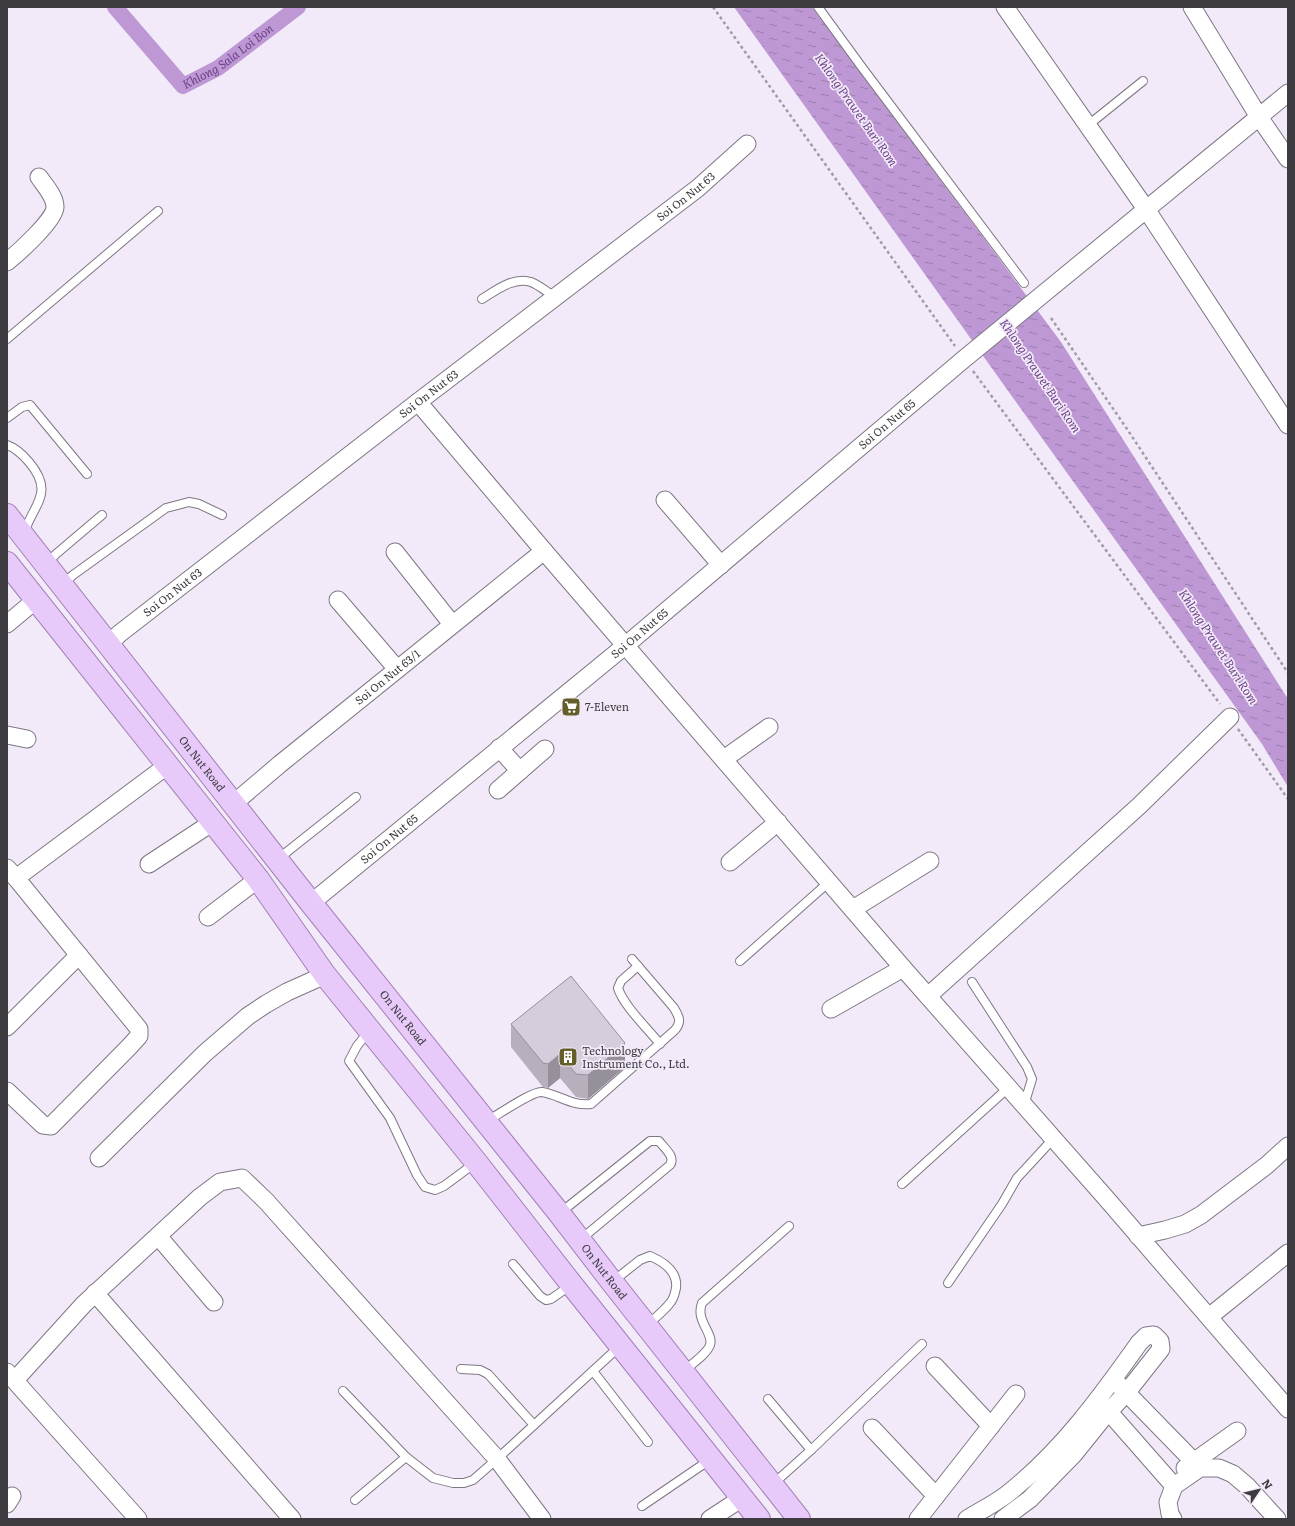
<svg xmlns="http://www.w3.org/2000/svg" width="1295" height="1526" viewBox="0 0 1295 1526" font-family="Literata,serif">
<defs>
<pattern id="water-ripples" width="26" height="14" patternUnits="userSpaceOnUse"><rect width="26" height="14" fill="#bd98d4"/><path d="M2 4q2-2 4 0t4 0M15 11q2-2 4 0t4 0" fill="none" stroke="#9b7dad"/></pattern>
</defs>
<rect width="100%" height="100%" fill="#f2eaf8"/>
<polygon fill="url(#water-ripples)" points="734,7 812,7 1061,342 1288,699 1288,787 1262,744 1011,395"/>
<g fill="none" stroke-linecap="round" stroke-linejoin="round">
<path stroke="#bd98d4" stroke-width="16" id="s1" d="M115 7 183 86 218 68 298 7"/>
<defs>
<g id="lane">
<polyline points="818,7 861,66 1024,283"/>
<polyline points="1087,126 1143,81"/>
<path d="M482 299C495 291 514 276 531 282 539 285 547 292 555 297"/>
<polyline points="7,339 158,211"/>
<polyline points="7,418 22,407 30,405 87,474"/>
<path d="M7 445C16 448 23 455 29 462 55 493 34 503 24 533"/>
<polyline points="46,564 56,554 102,515"/>
<polyline points="63,584 73,575 166,508 189,502 199,504 222,515"/>
<polyline points="278,859 356,797"/>
<polyline points="740,961 829,882"/>
<path d="M638 966 621 981 618 988C623 1005 648 1029 660 1044"/>
<polyline points="972,982 1027,1067 1032,1079 1024,1105"/>
<polyline points="369,1031 357,1046 349,1061 390,1118 417,1175 425,1187 435,1190 444,1186 475,1163"/>
<path d="M487 1121C498 1115 532 1091 542 1092 560 1095 571 1106 591 1104L675 1030C682 1021 679 1017 674 1008L632 959"/>
<polyline points="902,1184 1008,1088"/>
<path d="M560 1213 650 1141H659C664 1148 676 1157 670 1165L580 1240"/>
<polyline points="513,1264 540,1296 546,1300 551,1299 571,1285"/>
<path d="M612 1282 640 1260 650 1256C664 1262 678 1272 676 1288 675 1293 674 1299 670 1303 664 1311 655 1318 647 1325"/>
<polyline points="948,1283 1002,1204 1017,1178 1053,1139"/>
<polyline points="461,1369 480,1370 488,1374 534,1425"/>
<polyline points="593,1371 648,1442"/>
<path d="M683 1372C690 1365 707 1354 710 1345 714 1333 695 1321 702 1303L789 1226"/>
<polyline points="343,1391 406,1457 433,1478 453,1483 464,1483 473,1480 497,1459 620,1346"/>
<polyline points="768,1399 811,1450"/>
<polyline points="772,1485 811,1450 922,1344"/>
<polyline points="355,1500 406,1457"/>
<polyline points="642,1506 711,1459"/>
</g>
<g id="street">
<polyline points="1005,7 1146,209 1288,425"/>
<polyline points="1192,7 1259,117 1288,159"/>
<path d="M7 262C18 253 55 220 55 207 55 196 45 186 39 177"/>
<polyline points="418,402 544,551 903,968 1105,1197 1288,1409"/>
<polyline points="665,500 721,565"/>
<polyline points="395,552 452,624"/>
<polyline points="338,600 397,669"/>
<polyline points="7,624 37,599"/>
<path id="s2" d="M109 644 119 634 418 402 698 188 747 144"/>
<polyline points="7,735 27,739"/>
<polyline points="499,748 520,771"/>
<polyline points="724,759 769,727"/>
<polyline points="498,790 545,749"/>
<path id="s3" d="M233 804 280 764 544 551"/>
<polyline points="730,862 778,822"/>
<polyline points="149,864 213,822"/>
<polyline points="7,868 16,878 168,765"/>
<path id="s4" d="M311 903 626 645 964 359 1288 93"/>
<polyline points="853,909 930,861"/>
<polyline points="208,917 258,879"/>
<polyline points="928,996 1139,806 1230,717"/>
<polyline points="831,1009 903,968"/>
<polyline points="7,1027 79,955"/>
<polyline points="7,1091 43,1125 51,1126 129,1047 139,1036 139,1029 16,878"/>
<polyline points="99,1158 205,1053 248,1016 266,1004 287,992 325,975"/>
<polyline points="158,1236 214,1302"/>
<polyline points="1138,1236 1165,1230 1185,1224 1201,1215 1267,1165 1288,1146"/>
<polyline points="95,1293 292,1519"/>
<polyline points="1209,1317 1288,1253"/>
<polyline points="935,1366 991,1426"/>
<polyline points="7,1372 138,1519"/>
<polyline points="15,1380 84,1304 200,1197 220,1182 242,1178 266,1201 497,1459 542,1519"/>
<polyline points="1118,1384 1200,1468"/>
<polyline points="1102,1404 1174,1486"/>
<polyline points="872,1428 936,1496"/>
<polyline points="1185,1468 1237,1431"/>
<polyline points="7,1504 12,1496"/>
<polyline points="710,1519 742,1498"/>
<polyline points="918,1519 1016,1394"/>
<path d="M967 1519C980 1511 994 1504 1006 1495 1060 1453 1100 1398 1139 1343L1146 1336 1154 1335 1160 1341 1161 1349 1127 1392 1103 1418 1074 1454 1030 1499 1003 1519"/>
<polyline points="1173,1519 1170,1514 1168,1502 1174,1486 1200,1468 1219,1468 1233,1474 1247,1486 1277,1519"/>
</g>
<g id="primary">
<path id="s5" d="M7 515 311 903 559 1213 612 1282 799 1519"/>
<polyline points="7,563 258,879 325,975 476,1162 572,1285 759,1519"/>
</g>
</defs>
<use href="#lane" stroke="#7e7783" stroke-width="10"/>
<use href="#street" stroke="#7e7783" stroke-width="19"/>
<use href="#primary" stroke="#a181b6" stroke-width="24"/>
<g stroke="#a19ba5" stroke-width="2.5" stroke-dasharray="3 3" stroke-linecap="butt">
<polyline points="713,7 955,346"/>
<polyline points="1051,318 1127,429 1288,673"/>
<polyline points="973,371 1220,704"/>
<polyline points="1238,729 1288,799"/>
</g>
<use href="#lane" stroke="#fff" stroke-width="8"/>
<use href="#street" stroke="#fff" stroke-width="17"/>
<use href="#primary" stroke="#e7caf9" stroke-width="22"/>
</g>
<polygon fill="#b7b0bc" points="511,1024 625,1067 588,1099 576,1097 560,1078 548,1088 543,1087 511,1047"/>
<g fill="#959099">
<polygon points="625,1043 625,1067 588,1099 588,1075"/>
<polygon points="560,1054 560,1078 548,1088 548,1064"/>
</g>
<polygon fill="#d5cddb" stroke="#959099" points="571,976 625,1043 588,1075 576,1074 560,1054 548,1064 543,1063 511,1024"/>
<defs>
<symbol id="supermarket-square" viewBox="-11 -11 22 22"><rect x="-9" y="-9" width="18" height="18" rx="4" fill="#645e2a" stroke="#f2eaf8"/><path d="M-6-5.5h2.5l.6 2H6L4.5 2H-2.5L-4.4-4H-6ZM-1.5 3.2a1.3 1.3 0 1 0 .1 0ZM3 3.2a1.3 1.3 0 1 0 .1 0Z" fill="#fff"/></symbol>
<symbol id="building-square" viewBox="-11 -11 22 22"><rect x="-9" y="-9" width="18" height="18" rx="4" fill="#645e2a" stroke="#f2eaf8"/><path d="M-4-6H4V6H1V3H-1V6H-4ZM-2.5-4.3h1.7v1.8h-1.7ZM.8-4.3h1.7v1.8H.8ZM-2.5-1h1.7V.8h-1.7ZM.8-1h1.7V.8H.8Z" fill="#fff"/></symbol>
</defs>
<g fill-rule="evenodd">
<use href="#supermarket-square" x="560" y="696" width="22" height="22"/>
<use href="#building-square" x="557" y="1046" width="22" height="22"/>
</g>
<g text-anchor="middle" stroke-width="3.5" stroke-linejoin="round" paint-order="stroke">
<g font-size="11" fill="#3e3b40" stroke="#f2eaf8">
<text dy="4" stroke="none"><textPath href="#s2" startOffset="730">Soi On Nut 63</textPath></text>
<text dy="4" stroke="none"><textPath href="#s2" startOffset="406">Soi On Nut 63</textPath></text>
<text dy="4" stroke="none"><textPath href="#s4" startOffset="749">Soi On Nut 65</textPath></text>
<text dy="4" stroke="none"><textPath href="#s2" startOffset="82">Soi On Nut 63</textPath></text>
<text dy="4" stroke="none"><textPath href="#s4" startOffset="425">Soi On Nut 65</textPath></text>
<text dy="4" stroke="none"><textPath href="#s3" startOffset="200">Soi On Nut 63/1</textPath></text>
<text dy="4" stroke="none"><textPath href="#s5" startOffset="316">On Nut Road</textPath></text>
<text dy="4" stroke="none"><textPath href="#s4" startOffset="101">Soi On Nut 65</textPath></text>
<text dy="4" stroke="none"><textPath href="#s5" startOffset="640">On Nut Road</textPath></text>
<text dy="4" stroke="none"><textPath href="#s5" startOffset="964">On Nut Road</textPath></text>
</g>
<g font-size="11" fill="#3e3b40" stroke="#f2eaf8" text-anchor="start">
<text x="585" y="711">7-Eleven</text>
<text x="582" y="1055">Technology<tspan x="582" dy="13">Instrument Co., Ltd.</tspan></text>
</g>
<g font-size="12" font-style="italic" fill="#6e4088" stroke="#f2eaf8">
<text dy="4" stroke="none"><textPath href="#s1" startOffset="158">Khlong Sala Loi Bon</textPath></text>
<text transform="translate(856 110) rotate(55)" y="4">Khlong Prawet Buri Rom</text>
<text transform="translate(1040 376) rotate(56)" y="4">Khlong Prawet Buri Rom</text>
<text transform="translate(1218 647) rotate(57)" y="4">Khlong Prawet Buri Rom</text>
</g>
</g>
<rect width="1295" height="1526" fill="none" stroke="#3e3b40" stroke-width="16"/>
<g transform="translate(1259 1490) rotate(55)" stroke="#f2eaf8" stroke-width="3" paint-order="stroke">
<path d="M0-3L7 15L0 10L-7 15Z" fill="#3e3b40"/>
<text y="-6" font-size="11" font-weight="bold" text-anchor="middle" fill="#3e3b40">N</text>
</g>
</svg>
